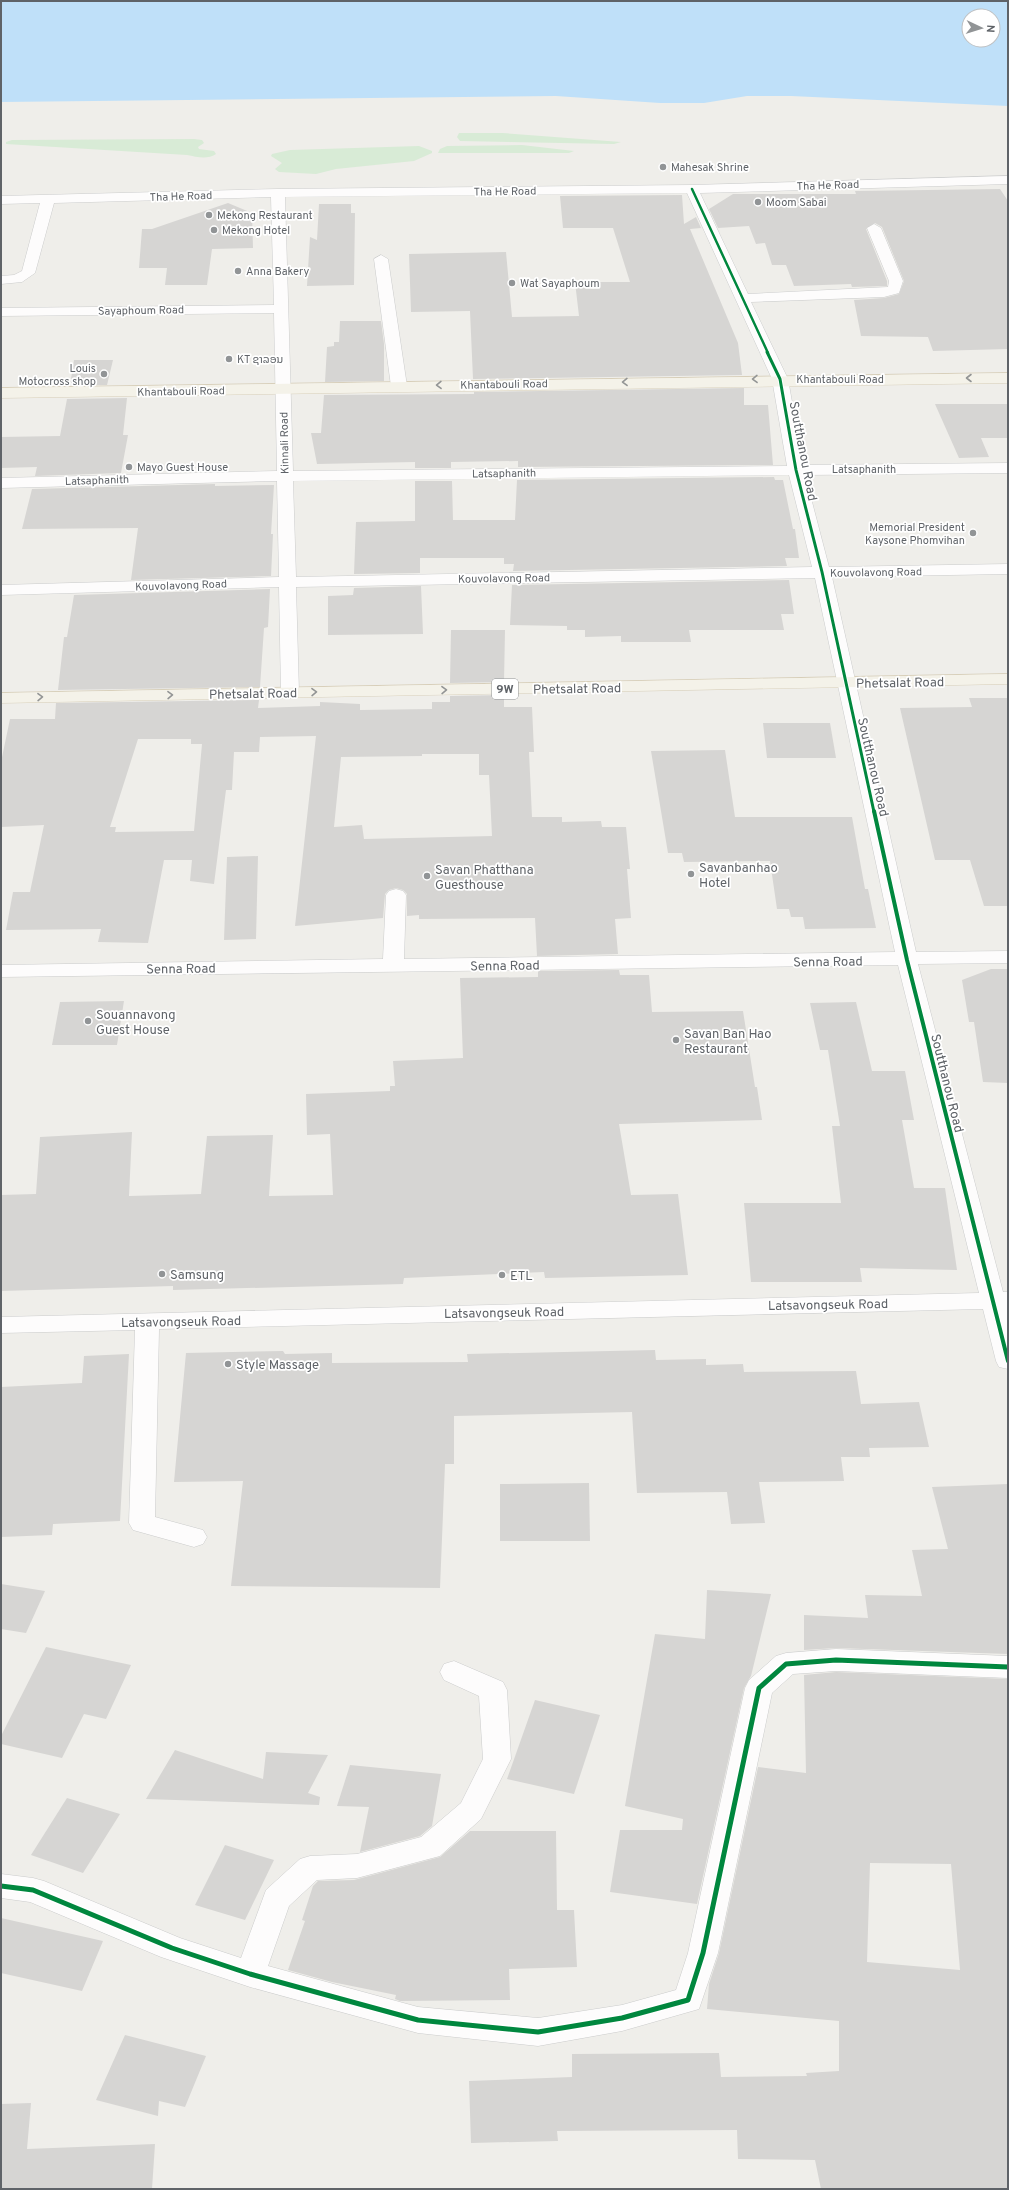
<svg xmlns="http://www.w3.org/2000/svg" width="1009" height="2190" viewBox="0 0 1009 2190" font-family="Overpass,'Noto Sans Lao',sans-serif">
<rect width="100%" height="100%" fill="#efeeea"/>
<g fill="#d8ebd6">
<polygon points="459,133 503,133 621,142 614,144 460,141 457,137"/>
<path d="M194 139 202 140 204 143 198 147 199 149 214 151 216 154C207 160 197 157 187 155L6 144V142L12 140Z"/>
<polygon points="522,145 574,151 569,153 438,153 440,149 447,146"/>
<polygon points="419,146 432,151 432,153 414,161 336,169 316,174 279,172 275,169 282,163 271,156 272,154 290,150"/>
</g>
<path fill="#bfe0f9" fill-rule="evenodd" d="M1 1H1008V106L791 96H747L704 103H660L556 96 1 102ZM969 16H993V40H969Z"/>
<g fill="#d6d5d3" fill-rule="evenodd">
<polygon points="1000,189 1008,201 1008,349 933,351 928,337 861,336 854,300 884,298 899,294 904,281 882,227 875,223 866,229 887,281 887,286 852,287 851,284 794,286 786,265 772,265 765,243 756,244 749,226 718,228 709,209 733,194 856,194 855,191"/>
<polygon points="682,195 684,224 696,217 701,228 690,229 738,343 742,375 473,379 470,311 411,312 409,254 506,252 512,317 579,316 575,282 630,282 613,228 563,228 560,196"/>
<polygon points="228,203 252,213 253,248 212,249 207,285 165,285 167,268 139,268 142,229 152,229"/>
<polygon points="319,204 351,204 351,213 355,213 354,285 307,286 310,237 317,240"/>
<polygon points="340,321 381,321 384,344 384,381 325,382 327,347 334,346 334,342 339,342"/>
<polygon points="74,360 113,360 107,385 70,385"/>
<polygon points="744,388 744,405 768,405 773,465 518,467 518,461 451,462 451,468 415,468 415,462 317,464 311,433 321,433 324,395 474,394 474,392"/>
<polygon points="127,398 123,435 128,435 121,473 35,476 37,467 1,468 1,437 60,436 67,399"/>
<polygon points="935,404 1008,404 1008,438 981,438 989,457 959,458"/>
<polygon points="774,477 775,480 783,480 793,529 795,529 799,558 785,558 787,566 513,571 514,564 504,564 504,558 420,558 420,573 354,574 356,522 415,521 415,481 452,481 453,520 515,520 517,480"/>
<polygon points="215,484 215,486 274,485 271,534 273,534 271,576 131,580 138,528 22,529 32,489"/>
<polygon points="789,580 794,614 781,614 784,630 689,630 691,642 621,642 621,636 585,637 585,630 567,630 567,626 510,625 512,585"/>
<polygon points="421,586 423,634 328,635 328,596 353,595 354,588"/>
<polygon points="270,589 268,627 264,628 260,687 58,690 64,637 67,637 74,595"/>
<polygon points="451,630 505,630 504,682 450,683"/>
<path d="M504 695V707H532L534 752H529L532 817H562V822L601 821 602 827H626L630 869H627L631 918 615 919 618 954 537 956 535 918 419 919V915L407 916V894L403 890 396 888 389 890 385 894 383 918 295 926 316 736 260 737 259 752H234L232 790H226L214 884 190 881 192 860H164L148 943 98 942 101 929 6 930 13 892H30L44 825 1 827V762L10 719H55L56 703 259 700 258 708 320 706V702L360 704V710L432 709V702H450V696ZM138 739H191V744H202L194 831 115 832 116 827H110ZM422 754H479V775H489L492 836 364 839 362 825 334 827 341 757 422 756Z"/>
<polygon points="969,698 1008,698 1008,906 984,906 970,860 935,860 900,708 972,707"/>
<polygon points="763,723 830,723 836,758 767,758"/>
<polygon points="725,750 735,817 852,817 865,889 868,889 876,928 805,929 803,917 791,917 789,909 777,909 770,861 684,862 682,853 668,853 651,751"/>
<polygon points="258,856 256,939 224,940 227,857"/>
<polygon points="991,969 1008,969 1008,1083 983,1082 974,1022 969,1022 962,980"/>
<polygon points="619,970 620,975 649,975 652,1012 743,1011 755,1087 757,1087 762,1120 619,1124 631,1195 678,1194 688,1275 545,1278 544,1272 404,1278 403,1284 173,1290 173,1286 1,1291 1,1195 36,1194 40,1137 132,1132 129,1196 201,1194 207,1136 273,1135 269,1196 333,1195 330,1134 307,1135 306,1094 390,1091 390,1086 395,1086 393,1061 463,1058 460,978 538,977 538,971"/>
<polygon points="124,1001 117,1045 52,1045 60,1002"/>
<polygon points="856,1002 872,1071 905,1071 914,1120 902,1120 914,1188 945,1188 957,1270 860,1268 862,1282 751,1282 744,1203 841,1203 832,1126 840,1126 828,1050 820,1050 810,1003"/>
<polygon points="655,1350 656,1360 706,1359 706,1365 743,1364 744,1372 856,1371 861,1404 919,1402 929,1447 869,1448 870,1457 841,1457 844,1481 759,1482 765,1523 731,1524 727,1492 637,1493 632,1412 454,1416 454,1464 445,1464 440,1588 231,1586 243,1481 174,1482 186,1353 283,1351 285,1354 332,1353 332,1363 468,1362 467,1354"/>
<polygon points="129,1354 120,1521 53,1524 52,1535 1,1537 1,1387 82,1383 84,1356"/>
<polygon points="589,1483 590,1541 500,1541 500,1484"/>
<polygon points="1008,1484 1008,1654 836,1648 804,1650 804,1615 868,1618 865,1595 922,1596 912,1550 948,1549 932,1487"/>
<polygon points="1,1584 45,1591 26,1633 1,1629"/>
<polygon points="707,1590 771,1594 751,1676 744,1688 697,1904 610,1892 620,1830 682,1830 683,1819 625,1806 655,1634 705,1639"/>
<polygon points="46,1647 131,1665 106,1719 84,1714 62,1758 1,1744 1,1736"/>
<path d="M836 1672 1008 1679V2189H821L815 2160 738 2159 737 2130 557 2131 558 2141 471 2143 469 2081 572 2077V2054L719 2053 721 2077 807 2076 806 2073 839 2071V2021L707 2009 709 1984 719 1953 758 1767 806 1773 804 1675ZM870 1863 951 1864 960 1970 867 1962Z"/>
<polygon points="535,1700 600,1715 574,1794 507,1779"/>
<polygon points="175,1750 263,1779 266,1752 328,1755 308,1793 320,1797 319,1805 146,1799"/>
<polygon points="350,1765 441,1774 432,1826 420,1836 360,1852 369,1807 337,1806"/>
<polygon points="67,1798 120,1814 83,1873 31,1855"/>
<polygon points="470,1831 556,1831 557,1910 574,1910 577,1967 509,1969 510,2000 400,2001 395,1999 396,1995 332,1982 288,1970 305,1921 302,1920 313,1886 318,1881 354,1880 440,1857"/>
<polygon points="225,1845 274,1860 245,1920 195,1905"/>
<polygon points="1,1918 103,1941 82,1991 1,1973"/>
<polygon points="125,2035 206,2056 185,2107 159,2101 158,2116 96,2100"/>
<polygon points="31,2103 27,2149 155,2144 152,2189 1,2189 1,2104"/>
</g>
<g fill="none" stroke-linecap="round" stroke-linejoin="round">
<defs>
<g id="minor">
<path d="M1008 176V184L700 193 748 294 888 287 889 281 867 228 874 224 881 228 903 281 899 293 884 297 751 302 788 379 803 465 1008 463V473L805 475 829 567 1008 564V574L832 577 916 952 1008 951V963L918 964 1003 1292H1008V1369L999 1367 996 1361 983 1309 159 1329 155 1517 203 1530 207 1537 203 1544 194 1547 133 1530 129 1523 135 1330 1 1333V1317L979 1293 898 965 1 977V965L383 959 386 895 389 891 396 889 403 891 406 895 404 959 895 952 815 578 296 587 299 693 296 697 290 698 284 697 281 693 279 587 1 595V585L279 577 277 481 1 488V478L277 471 274 313 1 316V308L274 305 271 197 54 203 35 273 22 282 1 284V276L14 275 22 271 40 203 1 204V196L278 189 692 185ZM687 193 772 379 787 466 293 471 285 197ZM789 475 812 567 296 577 293 481Z"/>
<polygon points="381,255 388,259 407,386 404,389 394,389 391,386 374,259"/>
<polygon points="836,1649 1008,1656 1008,1678 836,1671 793,1674 772,1693 718,1953 699,2009 622,2031 538,2046 418,2033 250,1987 161,1957 30,1902 1,1898 1,1874 33,1878 44,1881 180,1938 241,1958 266,1890 300,1859 310,1856 357,1854 421,1837 461,1803 483,1759 479,1696 444,1680 440,1672 444,1664 454,1661 503,1682 507,1690 511,1759 481,1819 440,1856 357,1878 317,1880 289,1906 268,1966 418,2007 538,2018 622,2005 676,1990 688,1953 745,1688 749,1680 776,1656 786,1653"/>
</g>
<g id="major">
<polygon points="1008,373 1008,383 1,398 1,388"/>
<polygon points="1008,674 1008,684 1,703 1,693"/>
</g>
</defs>
<use href="#minor" stroke="#cbcccc" stroke-width="1"/>
<use href="#major" stroke="#d7ceb8" stroke-width="1"/>
<use href="#minor" fill="#fdfcfc" fill-rule="evenodd"/>
<use href="#major" fill="#f4f2e9" fill-rule="evenodd"/>
<defs>
<polyline id="cycleway-far3" points="692,189 768,353"/>
<polyline id="cycleway-far2" points="767,352 780,379 796,470 822,572 874,812"/>
<polyline id="cycleway-far1" points="874,811 907,960 1008,1361"/>
<polyline id="cycleway" points="1,1886 33,1890 172,1948 250,1974 418,2020 538,2032 622,2018 688,2000 703,1953 759,1688 786,1664 836,1660 1008,1667"/>
</defs>
<use href="#cycleway-far3" stroke="#fff" stroke-width="4"/>
<use href="#cycleway-far2" stroke="#fff" stroke-width="5"/>
<use href="#cycleway-far1" stroke="#fff" stroke-width="6"/>
<use href="#cycleway" stroke="#fff" stroke-width="8"/>
<use href="#cycleway-far3" stroke="#00873e" stroke-width="2.5"/>
<use href="#cycleway-far2" stroke="#00873e" stroke-width="3"/>
<use href="#cycleway-far1" stroke="#00873e" stroke-width="4"/>
<use href="#cycleway" stroke="#00873e" stroke-width="5"/>
</g>
<defs><path id="oneway-chevron" d="M-2-3.5L2.5 0L-2 3.5" fill="none" stroke-width="1.6" stroke-linecap="round" stroke-linejoin="round"/></defs>
<g stroke="#939595">
<use href="#oneway-chevron" transform="translate(969 378) rotate(180)"/>
<use href="#oneway-chevron" transform="translate(755 379) rotate(179)"/>
<use href="#oneway-chevron" transform="translate(625 382) rotate(179)"/>
<use href="#oneway-chevron" transform="translate(439 385) rotate(179)"/>
<use href="#oneway-chevron" transform="translate(444 690) rotate(-1)"/>
<use href="#oneway-chevron" transform="translate(314 692) rotate(-1)"/>
<use href="#oneway-chevron" transform="translate(170 695) rotate(-1)"/>
<use href="#oneway-chevron" transform="translate(40 697) rotate(-1)"/>
</g>
<g fill="#919496" stroke="#fff" stroke-width="1.5">
<circle cx="663" cy="167" r="4"/>
<circle cx="758" cy="202" r="4"/>
<circle cx="209" cy="215" r="4"/>
<circle cx="214" cy="230" r="4"/>
<circle cx="238" cy="271" r="4"/>
<circle cx="512" cy="283" r="4"/>
<circle cx="229" cy="359" r="4"/>
<circle cx="104" cy="374" r="4"/>
<circle cx="129" cy="467" r="4"/>
<circle cx="973" cy="533" r="4"/>
<circle cx="691" cy="874" r="4"/>
<circle cx="427" cy="876" r="4"/>
<circle cx="88" cy="1021" r="4"/>
<circle cx="676" cy="1040" r="4"/>
<circle cx="162" cy="1274" r="4"/>
<circle cx="502" cy="1275" r="4"/>
<circle cx="228" cy="1364" r="4"/>
</g>
<g text-anchor="middle" stroke-width="3.5" stroke-linejoin="round" paint-order="stroke">
<g font-size="11" fill="#5f6368" stroke="#fff" text-anchor="start">
<text x="671" y="171">Mahesak Shrine</text>
<text x="766" y="206">Moom Sabai</text>
<text x="217" y="219">Mekong Restaurant</text>
<text x="222" y="234">Mekong Hotel</text>
<text x="246" y="275">Anna Bakery</text>
<text x="520" y="287">Wat Sayaphoum</text>
<text x="237" y="363">KT ຊາລອນ</text>
<text x="96" y="372" text-anchor="end">Louis<tspan x="96" dy="13">Motocross shop</tspan></text>
<text x="137" y="471">Mayo Guest House</text>
<text x="965" y="531" text-anchor="end">Memorial President<tspan x="965" dy="13">Kaysone Phomvihan</tspan></text>
</g>
<g font-size="11" fill="#5f6368" stroke="#fff">
<text transform="translate(828 185) rotate(-2)" y="4">Tha He Road</text>
<text transform="translate(505 191) rotate(-1)" y="4">Tha He Road</text>
<text transform="translate(181 196) rotate(-2)" y="4">Tha He Road</text>
<text transform="translate(141 310) rotate(-1)" y="4">Sayaphoum Road</text>
<text x="840" y="383">Khantabouli Road</text>
<text transform="translate(504 384) rotate(-1)" y="4">Khantabouli Road</text>
<text transform="translate(181 391) rotate(-1)" y="4">Khantabouli Road</text>
<text transform="translate(284 443) rotate(-91)" y="4">Kinnali Road</text>
<text x="864" y="473">Latsaphanith</text>
<text transform="translate(504 473) rotate(-1)" y="4">Latsaphanith</text>
<text transform="translate(97 480) rotate(-2)" y="4">Latsaphanith</text>
<text transform="translate(876 572) rotate(-1)" y="4">Kouvolavong Road</text>
<text transform="translate(504 578) rotate(-1)" y="4">Kouvolavong Road</text>
<text transform="translate(181 585) rotate(-2)" y="4">Kouvolavong Road</text>
</g>
<rect fill="#fff" stroke="#8f9295" stroke-width="1" x="492" y="679" width="26" height="20" rx="3"/>
<g font-size="12" font-weight="bold" fill="#5f6368">
<text x="505" y="693">9W</text>
</g>
<g font-size="13" fill="#5f6368" stroke="#fff">
<text transform="translate(804 451) rotate(79)" y="5">Soutthanou Road</text>
<text transform="translate(900 682) rotate(-1)" y="5">Phetsalat Road</text>
<text transform="translate(577 688) rotate(-1)" y="5">Phetsalat Road</text>
<text transform="translate(253 693) rotate(-1)" y="5">Phetsalat Road</text>
<text transform="translate(874 767) rotate(77)" y="5">Soutthanou Road</text>
<text transform="translate(828 961) rotate(-1)" y="5">Senna Road</text>
<text transform="translate(505 965) rotate(-1)" y="5">Senna Road</text>
<text transform="translate(181 968) rotate(-1)" y="5">Senna Road</text>
<text transform="translate(948 1083) rotate(76)" y="5">Soutthanou Road</text>
<text transform="translate(828 1304) rotate(-1)" y="5">Latsavongseuk Road</text>
<text transform="translate(504 1312) rotate(-1)" y="5">Latsavongseuk Road</text>
<text transform="translate(181 1321) rotate(-1)" y="5">Latsavongseuk Road</text>
</g>
<g font-size="13" fill="#5f6368" stroke="#fff" text-anchor="start">
<text x="699" y="872">Savanbanhao<tspan x="699" dy="15">Hotel</tspan></text>
<text x="435" y="874">Savan Phatthana<tspan x="435" dy="15">Guesthouse</tspan></text>
<text x="96" y="1019">Souannavong<tspan x="96" dy="15">Guest House</tspan></text>
<text x="684" y="1038">Savan Ban Hao<tspan x="684" dy="15">Restaurant</tspan></text>
<text x="170" y="1279">Samsung</text>
<text x="510" y="1280">ETL</text>
<text x="236" y="1369">Style Massage</text>
</g>
</g>
<rect width="1009" height="2190" fill="none" stroke="#5f6368" stroke-width="4"/>
<g transform="translate(981 28) rotate(94)"><circle r="19" fill="#ffffff" stroke="#bfc1c3"/>
<path d="M0-3L7 15L0 10L-7 15Z" fill="#919496"/>
<text y="-6" font-size="11" font-weight="bold" text-anchor="middle" fill="#5f6368">N</text>
</g>
</svg>
